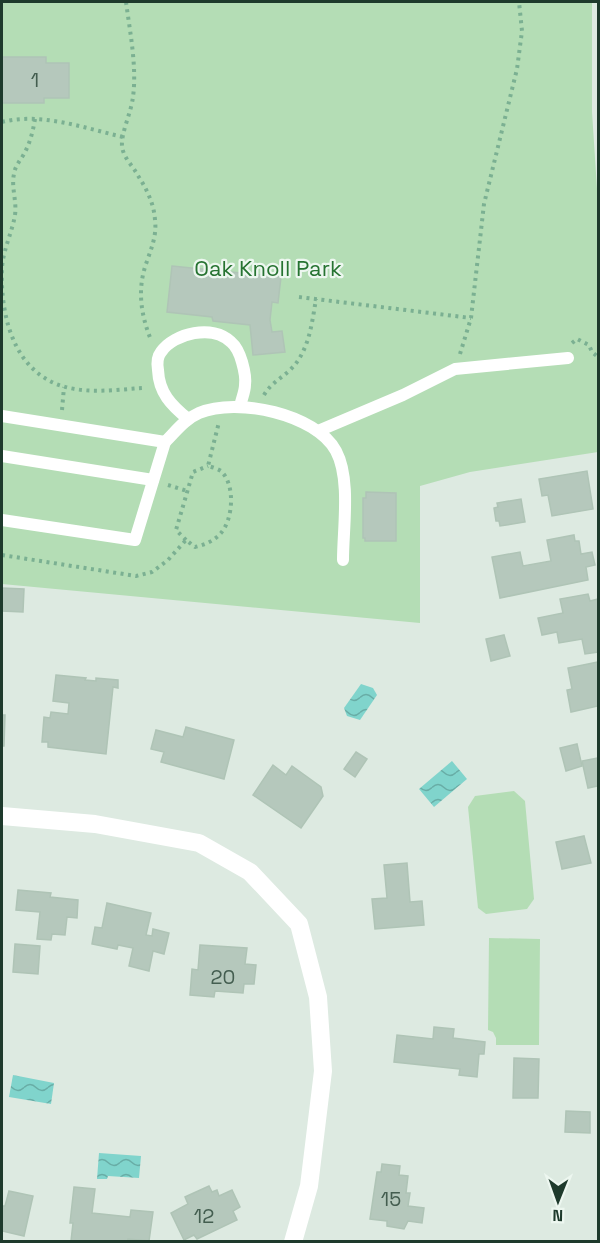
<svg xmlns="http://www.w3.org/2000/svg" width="600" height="1243" viewBox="0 0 600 1243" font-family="'Space Grotesk',sans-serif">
<defs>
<pattern id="water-waves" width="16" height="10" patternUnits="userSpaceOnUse" patternTransform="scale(1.5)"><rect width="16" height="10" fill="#80d4cc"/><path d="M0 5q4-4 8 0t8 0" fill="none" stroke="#68ada6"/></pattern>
</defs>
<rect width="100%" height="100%" fill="#ddeae1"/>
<g fill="#b4ddb5">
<polygon points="2,2 592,2 592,112 598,204 598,452 470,472 420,486 420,623 2,584"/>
<polygon points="514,791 525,801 534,899 527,909 486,914 478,908 468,807 475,796"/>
<polygon points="489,938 540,939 539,1045 496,1045 496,1038 493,1032 488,1030"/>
</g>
<g fill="url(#water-waves)">
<polygon points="361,684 373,688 377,695 360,720 347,716 344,708"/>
<polygon points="452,761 467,779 434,807 419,789"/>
<polygon points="13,1075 54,1083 51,1104 9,1097"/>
<polygon points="99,1153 141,1156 139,1178 108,1176 107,1179 97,1179"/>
</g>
<g fill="#b5c8bc" stroke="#afc4b6" stroke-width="1.5">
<polygon points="2,57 46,57 46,63 69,63 69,98 44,98 44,103 2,103"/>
<polygon points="172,266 281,277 278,303 272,302 270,320 272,332 282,331 285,352 253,355 250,325 213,321 212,317 167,312"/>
<polygon points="587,471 593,509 552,516 548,495 542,496 539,479"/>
<polygon points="366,492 396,493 396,541 365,541 365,538 363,538 363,498 366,498"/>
<polygon points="521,499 525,522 500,526 499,521 496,521 494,508 498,507 497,503"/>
<polygon points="574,535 575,541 579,541 581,554 592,552 595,565 586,567 588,580 500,598 492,557 520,552 523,566 551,561 547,540"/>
<polygon points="2,588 24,589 23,612 2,611"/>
<polygon points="588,594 590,601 598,599 598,652 585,654 582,639 559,643 557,632 542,635 538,618 563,613 560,599"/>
<polygon points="504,635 510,656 491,661 486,639"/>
<polygon points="598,662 598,706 571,712 567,690 572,689 568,668"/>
<polygon points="56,675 86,678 85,680 96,681 96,678 118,680 118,688 113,687 106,754 48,747 48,742 42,742 44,717 50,718 51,712 68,714 69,703 53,701"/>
<polygon points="2,705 2,715 5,715 4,746 2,746"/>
<polygon points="186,727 234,740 224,779 161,762 164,752 151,749 156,730 183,737"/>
<polygon points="577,744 582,766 566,771 560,748"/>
<polygon points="356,752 367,759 355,777 344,769"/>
<polygon points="598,758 598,786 588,788 582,761"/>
<polygon points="273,765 286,775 292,766 321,787 323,796 301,828 253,795"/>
<polygon points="584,836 591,863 562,869 556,842"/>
<polygon points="407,863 410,902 422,901 424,925 375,929 372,899 387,898 384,865"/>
<polygon points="18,890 51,893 50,897 78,900 77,918 67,917 65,935 52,934 51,940 37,939 40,912 16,910"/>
<polygon points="107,903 151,913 146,935 152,936 153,929 169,933 164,954 153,951 149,971 129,966 133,948 118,945 117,949 92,944 95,927 102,928"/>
<polygon points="15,944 40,946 38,974 13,972"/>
<polygon points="200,945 247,948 245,964 256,965 254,984 244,984 243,993 215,991 214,997 190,995 192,969 198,970"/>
<polygon points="434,1027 454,1029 453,1038 485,1042 484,1054 479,1054 477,1077 459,1075 460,1069 394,1062 397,1035 433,1039"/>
<polygon points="514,1058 539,1059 538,1098 513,1098"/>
<polygon points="566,1111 590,1112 590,1133 565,1132"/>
<polygon points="382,1164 400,1166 399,1175 408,1176 406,1193 410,1193 408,1206 424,1208 422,1223 408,1221 404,1229 387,1226 387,1221 370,1219 377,1172 381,1172"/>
<polygon points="209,1186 212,1192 217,1190 219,1196 232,1190 240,1207 233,1211 237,1220 197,1239 194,1235 184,1240 171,1213 188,1204 185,1197"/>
<polygon points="74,1187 95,1189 92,1213 130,1217 131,1210 153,1212 149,1241 128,1239 127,1242 71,1241 73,1223 70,1223"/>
<polygon points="9,1191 33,1196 24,1236 2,1231 2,1206 5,1206"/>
</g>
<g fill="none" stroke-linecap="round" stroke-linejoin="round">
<g stroke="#7bb092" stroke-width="4" stroke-dasharray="3 4.5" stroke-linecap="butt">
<path d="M126 2C130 32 137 67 133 97 131 113 121 133 122 146 123 157 132 165 137 174 146 188 154 203 155 220 157 236 151 249 146 264 137 290 141 315 151 340"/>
<path d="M35 119C33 131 30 143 24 154 20 161 15 166 14 174 11 187 17 201 15 215 12 233 3 250 2 268 0 320 16 380 75 389 98 393 122 389 144 388"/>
<path d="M2 122C41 112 84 128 123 137"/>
<polyline points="299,297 471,318"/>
<polyline points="572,343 577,339 589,345 592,352 598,357"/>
<polyline points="460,354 471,318 484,204 517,69 522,31 519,2"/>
<path d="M264 395C271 383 282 378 291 369 309 351 312 323 316 299"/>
<polyline points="62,410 64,387"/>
<polyline points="168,485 187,491"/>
<polyline points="186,540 176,530 193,472 208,466"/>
<path d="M2 555 136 576 152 572 168 560 186 540 195 547C204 545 214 541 220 534 233 521 236 485 221 471 218 469 212 467 208 466L219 422"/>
</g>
<g stroke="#fff" stroke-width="12">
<polyline points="2,416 165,442 135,540 2,520"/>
<path d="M188 419C171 405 159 393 158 370 157 364 157 357 161 352 174 333 213 324 231 342 237 347 240 355 242 362 244 369 246 378 245 385 245 392 241 400 240 407"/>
<polyline points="318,431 403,395 455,369 568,358"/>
<path d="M165 442C176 431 185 419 199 413 237 397 316 414 336 451 351 479 343 528 343 560"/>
<polyline points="2,456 153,480"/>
</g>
<polyline stroke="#fff" stroke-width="18" points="2,816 95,824 199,843 250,872 299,924 318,997 323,1071 309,1186 293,1242"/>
</g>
<g text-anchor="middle" stroke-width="4.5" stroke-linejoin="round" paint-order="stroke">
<g font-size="20" fill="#445e50">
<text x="35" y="87">1</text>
<text x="223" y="984">20</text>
<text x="391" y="1206">15</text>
<text x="204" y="1223">12</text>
</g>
<g font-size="22" fill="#267331" stroke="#edf7f0">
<text x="268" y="276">Oak Knoll Park</text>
</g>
</g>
<rect width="600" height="1243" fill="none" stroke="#1e3a2c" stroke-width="6"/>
<g transform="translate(558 1201) rotate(181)" stroke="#edf7f0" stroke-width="4.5" paint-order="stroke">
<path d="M0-4.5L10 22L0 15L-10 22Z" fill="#1e3a2c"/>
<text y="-9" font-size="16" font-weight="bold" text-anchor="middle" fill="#1e3a2c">N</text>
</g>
</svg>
